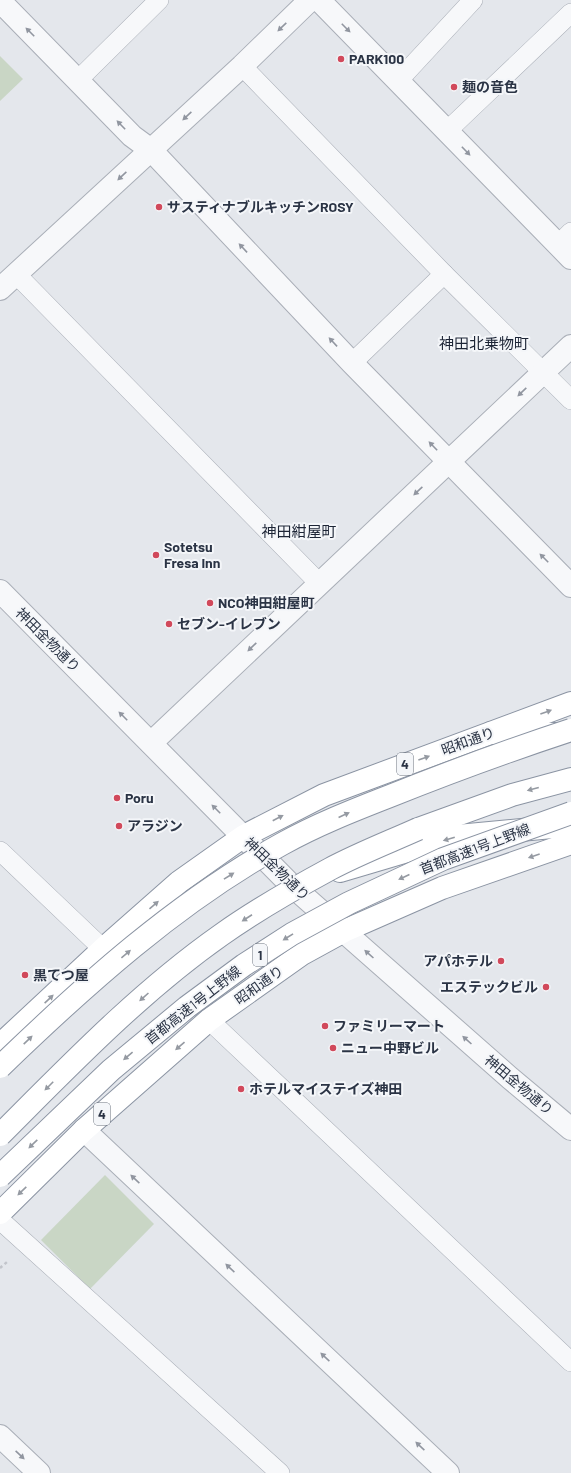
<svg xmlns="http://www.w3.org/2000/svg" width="571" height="1473" viewBox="0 0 571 1473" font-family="Barlow,'Noto Sans JP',sans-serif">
<rect width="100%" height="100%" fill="#e4e7ec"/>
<g fill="#c9d6c5">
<polygon points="0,56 23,79 0,101"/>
<polygon points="105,1175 154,1224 90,1289 41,1240"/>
</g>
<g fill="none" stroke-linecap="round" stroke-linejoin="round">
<defs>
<g id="service">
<polyline points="242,66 444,274 571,400"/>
<polyline points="78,80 159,0"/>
<polyline points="398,81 473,0"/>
<polyline points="447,131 571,13"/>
<polyline points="558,245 571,232"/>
<polyline points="16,274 319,583"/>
<polyline points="352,363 444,274"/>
<polyline points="0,851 103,949"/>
<polyline points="209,1020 571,1362"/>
<polyline points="0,1220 280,1473"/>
</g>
<g id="minor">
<polyline points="319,0 571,258"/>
<polyline points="0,1 132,136 151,150 352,363 571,586"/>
<polyline points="0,289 242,66 310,0"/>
<polyline points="151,743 571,346"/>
<polyline points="84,1130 448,1473"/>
<polyline points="0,1436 39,1473"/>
</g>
<polyline id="tertiary" points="0,591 291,885 510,1078 571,1129"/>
<g id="trunk">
<polyline points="340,871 458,836 552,827 571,829"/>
<polyline points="0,1045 103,949 179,882 244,836 324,795 571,703"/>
<polyline points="0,1213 84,1130 209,1020 302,954 344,931 442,888 571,843"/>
</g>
<g id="motorway">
<polyline points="491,733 556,734"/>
<polyline points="418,829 512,795 571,779"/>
</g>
</defs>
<use href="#service" stroke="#a9aeb7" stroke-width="20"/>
<use href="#minor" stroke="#a9aeb7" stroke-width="24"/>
<use href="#tertiary" stroke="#a9aeb7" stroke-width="24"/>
<use href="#trunk" stroke="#8b94a3" stroke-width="24"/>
<use href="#motorway" stroke="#8b94a3" stroke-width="24"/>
<polyline stroke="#c2c5cb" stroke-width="2.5" stroke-dasharray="3 3" stroke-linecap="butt" points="0,1268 7,1262"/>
<use href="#service" stroke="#f7f8fa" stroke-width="19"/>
<use href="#minor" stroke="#f7f8fa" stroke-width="22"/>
<use href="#tertiary" stroke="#f7f8fa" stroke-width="22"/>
<use href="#trunk" stroke="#fff" stroke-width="22"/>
<use href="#motorway" stroke="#fff" stroke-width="22"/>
<defs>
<g id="motorway-bridge">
<path d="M0 1067C86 984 177 902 282 844 316 825 354 810 390 796 450 772 510 750 571 730"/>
<path d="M0 1135C70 1065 140 992 221 935 256 910 293 889 330 869 358 854 389 842 418 829"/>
<polyline points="0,1176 111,1070 187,1007 244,965 292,934 349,903 443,859 571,813"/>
</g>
</defs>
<use href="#motorway-bridge" stroke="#8b94a3" stroke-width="24" stroke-linecap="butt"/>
<use href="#motorway-bridge" stroke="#fff" stroke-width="22"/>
</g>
<defs><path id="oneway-solid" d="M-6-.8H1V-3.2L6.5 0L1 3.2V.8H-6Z"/></defs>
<g fill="#9196a0">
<use href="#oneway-solid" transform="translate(282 27) rotate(136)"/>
<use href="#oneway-solid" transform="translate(346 28) rotate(45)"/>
<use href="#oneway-solid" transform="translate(30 32) rotate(-135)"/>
<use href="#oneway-solid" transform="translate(187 116) rotate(137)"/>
<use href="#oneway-solid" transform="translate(121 125) rotate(-134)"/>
<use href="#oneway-solid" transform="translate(466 151) rotate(46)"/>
<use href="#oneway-solid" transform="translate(122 176) rotate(137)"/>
<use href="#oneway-solid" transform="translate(243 248) rotate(-133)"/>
<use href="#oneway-solid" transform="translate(333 342) rotate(-133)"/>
<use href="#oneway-solid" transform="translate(522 392) rotate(136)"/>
<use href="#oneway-solid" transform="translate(433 446) rotate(-134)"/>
<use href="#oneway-solid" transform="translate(418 491) rotate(137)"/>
<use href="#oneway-solid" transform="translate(544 558) rotate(-135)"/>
<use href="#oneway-solid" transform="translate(252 647) rotate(136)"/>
<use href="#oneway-solid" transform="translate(123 716) rotate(-135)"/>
<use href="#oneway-solid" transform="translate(216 809) rotate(-135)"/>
<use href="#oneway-solid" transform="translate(369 954) rotate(-138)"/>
<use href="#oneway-solid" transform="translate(467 1040) rotate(-138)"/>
<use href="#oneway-solid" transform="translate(135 1179) rotate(-137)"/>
<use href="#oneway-solid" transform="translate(230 1268) rotate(-137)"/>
<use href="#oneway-solid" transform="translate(325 1357) rotate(-137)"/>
<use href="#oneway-solid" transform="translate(420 1446) rotate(-137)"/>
<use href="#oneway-solid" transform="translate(20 1455) rotate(43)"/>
</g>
<g fill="#959aa2">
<use href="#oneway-solid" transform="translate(546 712) rotate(-20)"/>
<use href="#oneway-solid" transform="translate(424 758) rotate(-20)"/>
<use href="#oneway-solid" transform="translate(533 789) rotate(165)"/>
<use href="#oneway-solid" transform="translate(344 815) rotate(-25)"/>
<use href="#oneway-solid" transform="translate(278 818) rotate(-28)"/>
<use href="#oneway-solid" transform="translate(449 839) rotate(164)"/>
<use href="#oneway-solid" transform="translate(534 856) rotate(161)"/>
<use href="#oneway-solid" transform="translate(229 876) rotate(-32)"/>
<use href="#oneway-solid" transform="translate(404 877) rotate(155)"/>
<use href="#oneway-solid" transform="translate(154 905) rotate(-41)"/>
<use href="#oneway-solid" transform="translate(247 918) rotate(147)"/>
<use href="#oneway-solid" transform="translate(288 937) rotate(148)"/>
<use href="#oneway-solid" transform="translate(126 954) rotate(-40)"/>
<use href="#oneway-solid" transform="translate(144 997) rotate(138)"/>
<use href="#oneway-solid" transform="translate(49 999) rotate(-43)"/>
<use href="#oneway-solid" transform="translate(28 1040) rotate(-44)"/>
<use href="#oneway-solid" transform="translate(180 1046) rotate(139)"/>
<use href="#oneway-solid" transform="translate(128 1056) rotate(140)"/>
<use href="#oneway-solid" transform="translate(49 1086) rotate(135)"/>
<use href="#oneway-solid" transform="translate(33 1144) rotate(136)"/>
<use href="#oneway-solid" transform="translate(22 1191) rotate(136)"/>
</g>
<g fill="#d1495b" stroke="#f4f6f9" stroke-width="1.5">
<circle cx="341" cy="59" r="4"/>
<circle cx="454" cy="87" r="4"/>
<circle cx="159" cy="207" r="4"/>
<circle cx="156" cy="555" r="4"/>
<circle cx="210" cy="603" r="4"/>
<circle cx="169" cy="624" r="4"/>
<circle cx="117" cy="798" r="4"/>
<circle cx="119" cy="826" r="4"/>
<circle cx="501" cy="961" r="4"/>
<circle cx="25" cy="975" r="4"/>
<circle cx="546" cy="987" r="4"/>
<circle cx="325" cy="1026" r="4"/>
<circle cx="333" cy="1048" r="4"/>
<circle cx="241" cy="1089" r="4"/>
</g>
<g text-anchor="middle" stroke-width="4" stroke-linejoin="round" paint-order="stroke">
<g fill="#f4f6f9" stroke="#676e7b" stroke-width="1">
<rect x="397" y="753" width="16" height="22" rx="3"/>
<rect x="253" y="944" width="14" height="22" rx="3"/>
<rect x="94" y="1103" width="16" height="22" rx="3"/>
</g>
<g font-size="13" font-weight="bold" fill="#2b3445">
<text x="405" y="769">4</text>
<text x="260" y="960">1</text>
<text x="102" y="1119">4</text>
</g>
<g font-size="14" font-weight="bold" fill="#2b3445" stroke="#f4f6f9" text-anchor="start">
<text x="349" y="64">PARK100</text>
<text x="462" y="92">麺の音色</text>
<text x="167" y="212">サスティナブルキッチンROSY</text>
<text x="164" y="552">Sotetsu<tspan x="164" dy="16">Fresa Inn</tspan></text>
<text x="218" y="608">NCO神田紺屋町</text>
<text x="177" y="629">セブン-イレブン</text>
<text x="125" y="803">Poru</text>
<text x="127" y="831">アラジン</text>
<text x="493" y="966" text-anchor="end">アパホテル</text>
<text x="33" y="980">黒てつ屋</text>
<text x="538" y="992" text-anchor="end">エステックビル</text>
<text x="333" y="1031">ファミリーマート</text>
<text x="341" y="1053">ニュー中野ビル</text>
<text x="249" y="1094">ホテルマイステイズ神田</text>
</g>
<g font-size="14" fill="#2b3445" stroke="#f4f6f9">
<text transform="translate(48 640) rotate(45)" y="5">神田金物通り</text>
<text transform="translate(468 741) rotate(-20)" y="5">昭和通り</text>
<text transform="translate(475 849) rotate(-21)" y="5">首都高速1号上野線</text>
<text transform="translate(277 869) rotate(44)" y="5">神田金物通り</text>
<text transform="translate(259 985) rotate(-35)" y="5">昭和通り</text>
<text transform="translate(193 1005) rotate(-38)" y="5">首都高速1号上野線</text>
<text transform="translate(519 1085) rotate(40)" y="5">神田金物通り</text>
</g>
<g font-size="15" fill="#1d2536" stroke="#f4f6f9">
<text x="484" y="349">神田北乗物町</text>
<text x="299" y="537">神田紺屋町</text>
</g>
</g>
</svg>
